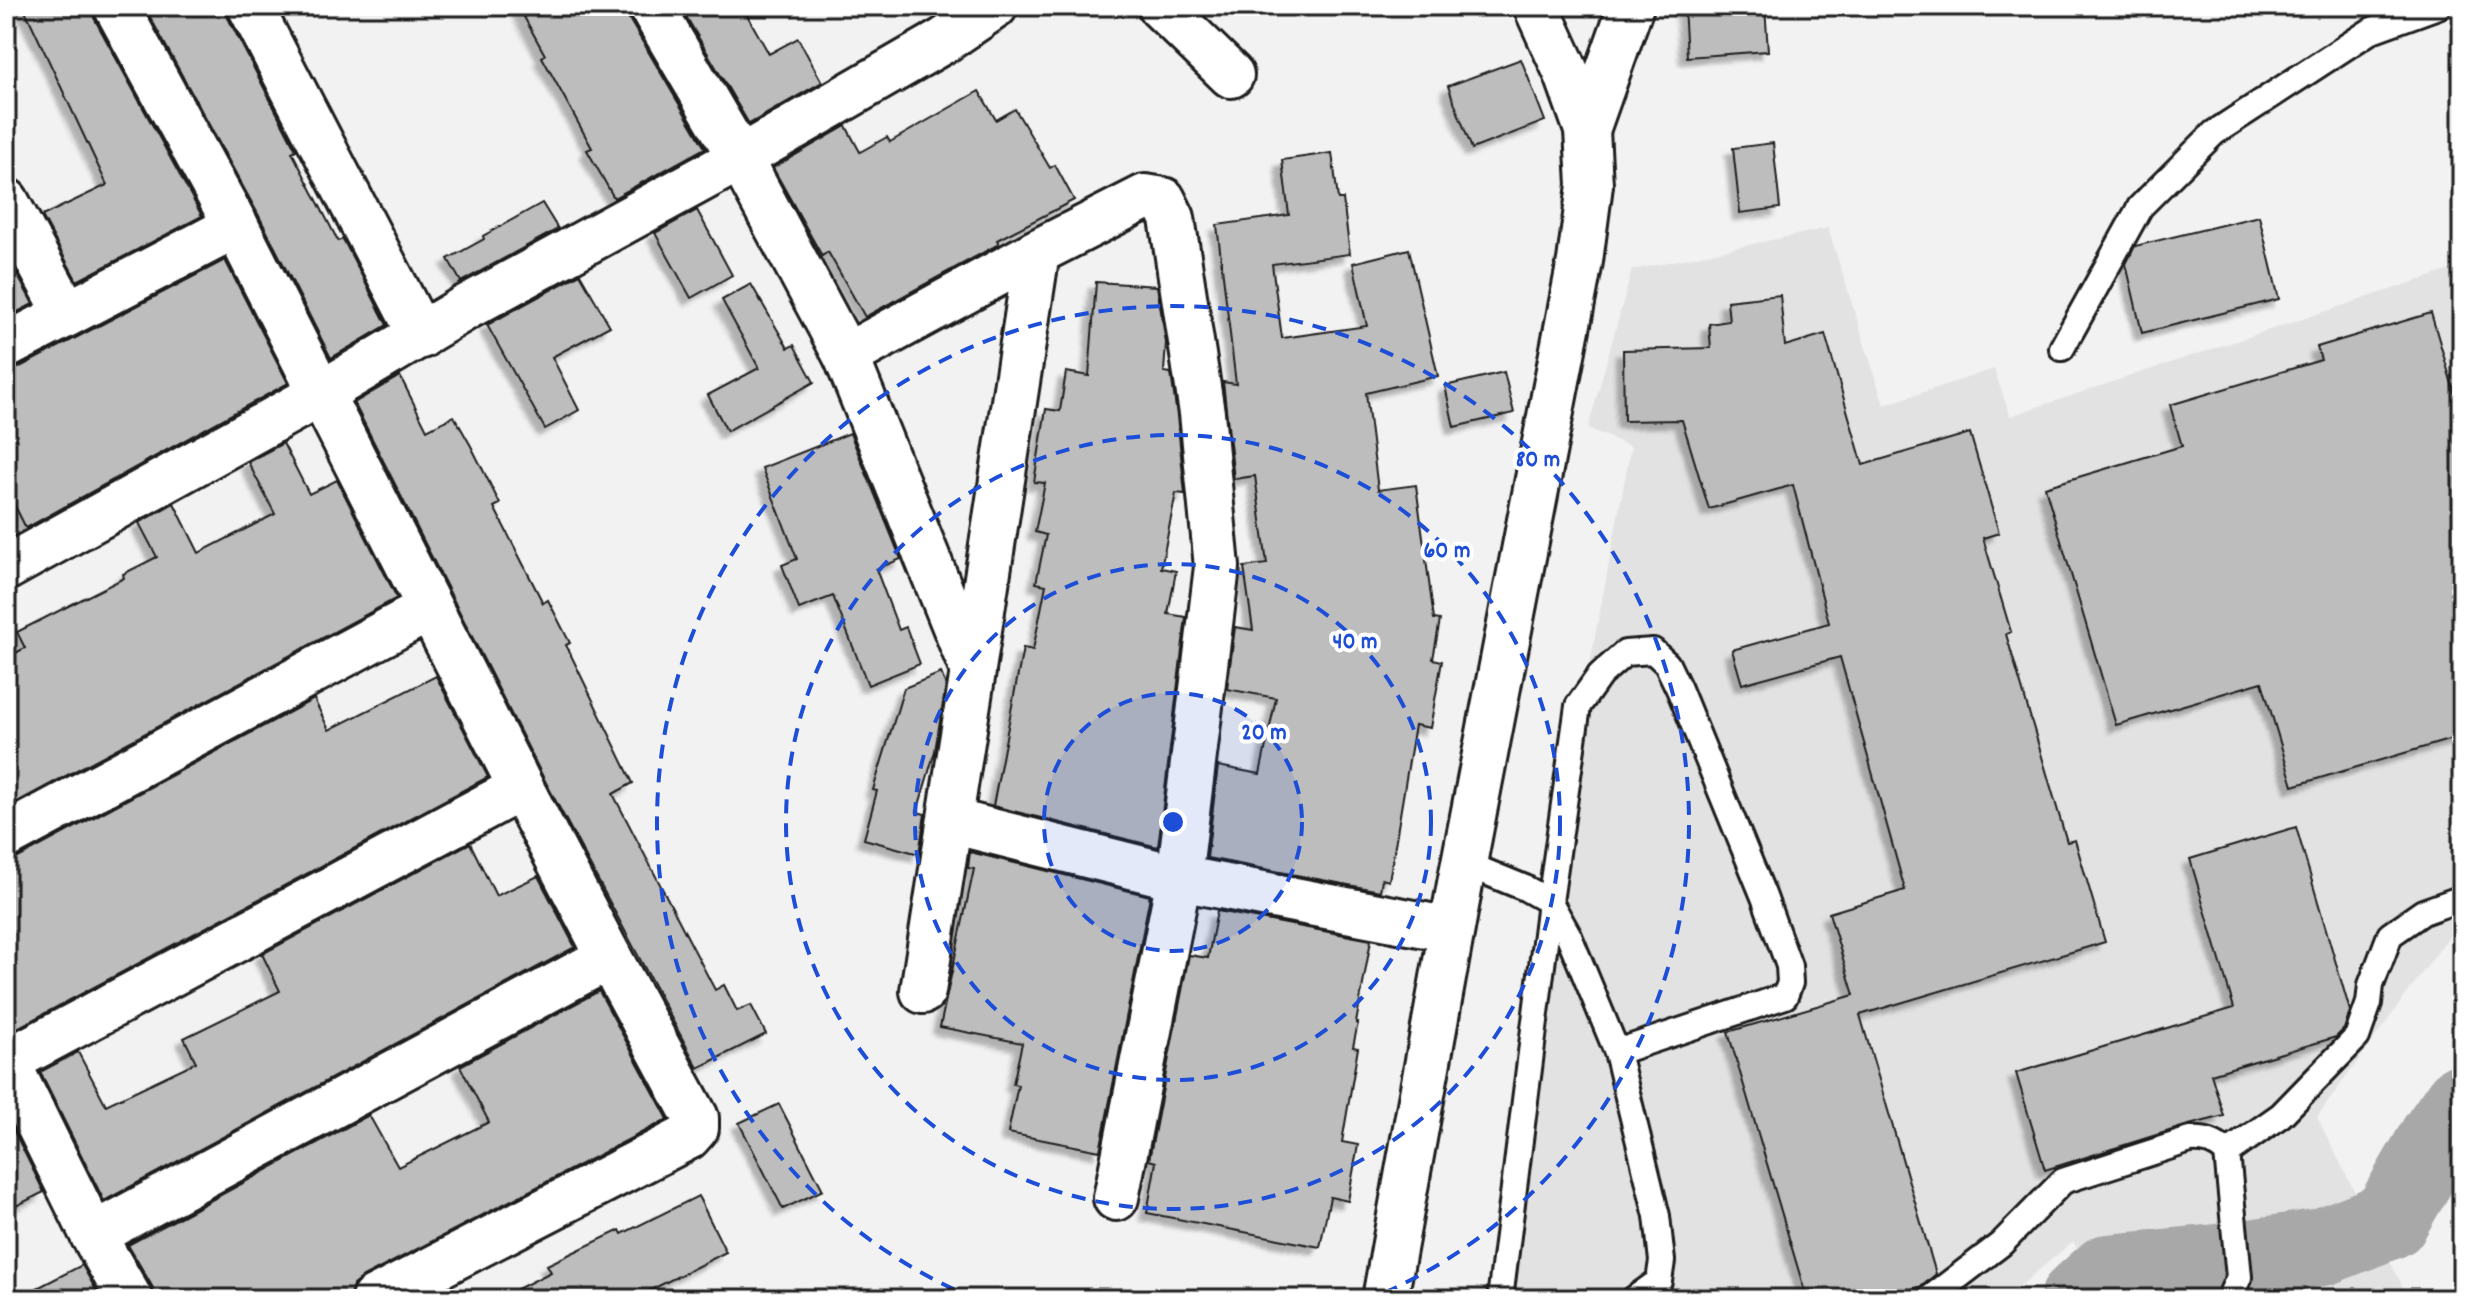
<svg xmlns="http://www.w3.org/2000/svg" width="2468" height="1305" viewBox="0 0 2468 1305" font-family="Dekko,sans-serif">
<defs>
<filter id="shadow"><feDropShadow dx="-7" dy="7" stdDeviation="2" flood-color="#0004"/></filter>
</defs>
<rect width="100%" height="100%" fill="#f2f2f2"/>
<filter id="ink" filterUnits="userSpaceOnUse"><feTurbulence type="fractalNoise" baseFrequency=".0125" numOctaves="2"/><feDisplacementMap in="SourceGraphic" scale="16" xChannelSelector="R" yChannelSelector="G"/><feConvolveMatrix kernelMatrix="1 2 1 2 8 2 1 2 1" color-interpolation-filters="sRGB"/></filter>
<g filter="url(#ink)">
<polygon fill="#e2e2e2" points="1828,228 1884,405 1994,369 2010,416 2462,266 2462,922 2458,924 2317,1117 2409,1299 2104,1299 2073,1241 2005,1299 1495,1299 1538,938 1631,447 1588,428 1632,270"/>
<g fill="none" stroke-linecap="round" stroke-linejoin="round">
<polyline stroke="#a8a8a8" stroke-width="78" points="2079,1299 2108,1273 2218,1263 2322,1247 2390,1220 2437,1139 2462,1103"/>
</g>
<g fill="#bdbdbd" stroke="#1c1c1c" stroke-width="2" filter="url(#shadow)">
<polygon points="23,6 91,6 94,18 202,216 77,281 42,216 107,185"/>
<polygon points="144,6 225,6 228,18 296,150 292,152 338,241 343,239 387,325 331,358 258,214"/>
<polygon points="518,6 626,6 629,19 705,148 614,198 587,150 592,148 542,57 545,55"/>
<polygon points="680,6 742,6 769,54 798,38 822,82 749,124"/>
<polygon points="1684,6 1765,6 1768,51 1687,57"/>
<polygon points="1521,59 1545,121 1472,149 1448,86"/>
<polygon points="979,91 996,120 1015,109 1050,168 1055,165 1074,200 997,240 999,244 865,317 828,252 822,256 773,168 846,126 860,152 887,137 890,142"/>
<polygon points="1773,143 1780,208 1740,213 1733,148"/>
<polygon points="1332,153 1338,199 1343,199 1350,254 1272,264 1282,338 1367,326 1353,263 1409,249 1438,376 1366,393 1378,490 1416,485 1434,619 1440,620 1433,659 1442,661 1430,728 1415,725 1389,881 1382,879 1380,891 1207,858 1218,766 1260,774 1276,698 1227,689 1235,627 1253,630 1244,567 1267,564 1255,476 1234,479 1223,382 1236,384 1217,225 1289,215 1282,160"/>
<polygon points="542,203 558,229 461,282 448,259 484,239 483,236"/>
<polygon points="697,210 732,275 691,298 655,233"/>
<polygon points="2259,216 2279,299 2142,333 2126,264 2135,246"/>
<polygon points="6,254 33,304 6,318"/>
<polygon points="225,260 288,383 26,528 6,488 6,371 18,368"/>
<polygon points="580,274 610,326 552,357 579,410 545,429 487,325"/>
<polygon points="1096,282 1157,286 1166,343 1164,372 1171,373 1177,416 1185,494 1176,493 1161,568 1176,571 1168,614 1186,617 1158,847 993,806 1023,648 1033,650 1046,585 1036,583 1046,535 1035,532 1045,483 1034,482 1046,409 1060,411 1066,372 1089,376"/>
<polygon points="751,284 788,348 794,345 814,382 727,431 708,395 759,368 722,300"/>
<polygon points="1780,295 1785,346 1825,334 1863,465 1970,433 1999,533 1983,538 2011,632 2006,634 2067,842 2075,840 2105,942 1860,1015 1936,1274 1922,1286 1877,1299 1807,1299 1728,1032 1854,995 1829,913 1905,890 1840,657 1742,684 1732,650 1829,623 1793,485 1709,509 1682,420 1624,421 1623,350 1711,348 1709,324 1729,321 1727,301"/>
<polygon points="2431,313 2462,418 2462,736 2293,786 2262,682 2116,725 2045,487 2182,446 2170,405 2321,360 2317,347"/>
<polygon points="1504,372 1514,413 1454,427 1445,386"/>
<polygon points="400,376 427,430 454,416 471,446 500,504 494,507 543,603 548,600 570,643 566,645 633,783 613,794 715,990 724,985 737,1011 751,1005 766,1034 698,1068 543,777 354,403"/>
<polygon points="850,433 901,559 876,569 899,630 906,627 920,664 868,685 833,596 799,609 782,565 797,559 762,468"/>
<polygon points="283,443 309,494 337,480 397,598 6,808 6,658 25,648 17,632 124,578 123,574 157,557 139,523 174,503 199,553 275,514 248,462"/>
<polygon points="941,673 946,685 935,751 917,812 925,814 919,854 864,839 877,791 873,790 904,688"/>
<polygon points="436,676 488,777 6,1034 6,861 18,858 314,699 329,730"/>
<polygon points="2296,827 2350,1011 2344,1029 2336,1037 2211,1074 2224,1116 2185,1126 2045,1170 2016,1073 2234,1008 2190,859"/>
<polygon points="470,843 496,896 538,876 575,947 104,1201 40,1072 78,1052 106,1105 196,1062 184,1038 280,991 262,954"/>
<polygon points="970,852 1150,896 1100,1151 1008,1133 1018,1085 1013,1084 1022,1043 940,1027 974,869 968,868"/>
<polygon points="1217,911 1371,940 1356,1023 1358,1023 1353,1047 1358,1048 1342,1142 1358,1145 1348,1201 1330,1197 1320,1247 1147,1213 1156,1162 1149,1160 1189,955 1208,958"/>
<polygon points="599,991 668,1119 363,1277 353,1285 349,1298 347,1299 155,1299 152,1286 128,1245 369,1115 398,1167 489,1122 460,1066"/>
<polygon points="779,1104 823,1190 783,1209 739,1123"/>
<polygon points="6,1115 44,1192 6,1211"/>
<polygon points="698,1196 726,1252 633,1299 498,1299 551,1272 547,1265 620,1230 622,1234"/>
<polygon points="82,1265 101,1299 16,1299"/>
</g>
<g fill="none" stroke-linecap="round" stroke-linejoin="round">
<defs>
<g id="service">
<polyline points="2062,348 2140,207 2214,133 2372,30 2438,6"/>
<polyline points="1464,863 1525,888 1550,902 1569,936 1617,1052 1657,1216 1662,1261 1659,1281 1634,1299"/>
<polyline points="2227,1153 2281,1115 2357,1037 2369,1003 2371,985 2390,935 2423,912 2462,898"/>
<polyline points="1500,1299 1550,902 1578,706 1600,675 1625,653 1653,651 1667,664 1679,689 1764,897 1789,966 1790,983 1785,996 1617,1052"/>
<path d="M1929 1299 2001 1244 2063 1181 2190 1140C2206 1139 2215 1142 2227 1153L2239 1277 2229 1299"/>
</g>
<g id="minor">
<polyline points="116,6 236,226 521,788 609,957 696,1118 696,1128 688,1137 374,1299"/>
<polyline points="250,6 421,336"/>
<polyline points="651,6 740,158 846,356 973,671 923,991"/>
<polyline points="1160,6 1231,75"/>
<polyline points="1587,130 1631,6"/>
<polyline points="6,201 67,314"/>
<polyline points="6,346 236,226"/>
<polyline points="846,356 1037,252 1145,197 1163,200 1172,218 1202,413 1217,567 1179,878 1116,1198"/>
<polyline points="6,568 320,394 465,308 740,158 945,40 995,6"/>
<polyline points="973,669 1037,252"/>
<polyline points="951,821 1179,878 1451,930"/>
<polyline points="6,836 429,609"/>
<polyline points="6,1059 93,1235 130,1299"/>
<polyline points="6,1062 521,788"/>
<polyline points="93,1235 609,957"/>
<polyline points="1385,1299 1460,884 1580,261 1590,185 1587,130 1567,74 1536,6"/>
</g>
</defs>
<use href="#service" stroke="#1c1c1c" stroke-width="30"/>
<use href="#minor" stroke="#1c1c1c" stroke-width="50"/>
<use href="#service" stroke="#fff" stroke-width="24"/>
<use href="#minor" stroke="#fff" stroke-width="44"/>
</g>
</g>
<circle cx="1173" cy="822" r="129" fill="#1d4ed8" fill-opacity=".12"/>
<g fill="none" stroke="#1d4ed8" stroke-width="4" stroke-dasharray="14 10">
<circle cx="1173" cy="822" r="129"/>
<circle cx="1173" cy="822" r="258"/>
<circle cx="1173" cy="822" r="387"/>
<path d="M976 1299A516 516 0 1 1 1370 1299"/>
</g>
<circle cx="1173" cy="822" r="12" fill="#1d4ed8" stroke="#fff" stroke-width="4"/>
<g font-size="24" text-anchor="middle" font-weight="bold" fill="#1d4ed8" stroke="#fff" stroke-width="8" stroke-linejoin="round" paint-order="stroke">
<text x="1538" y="466">80 m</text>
<text x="1447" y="557">60 m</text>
<text x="1355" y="648">40 m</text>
<text x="1264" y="739">20 m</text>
</g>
<rect width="2468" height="1305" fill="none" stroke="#fff" stroke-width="32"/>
<rect x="16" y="16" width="2436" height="1273" fill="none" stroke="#1c1c1c" stroke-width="3" filter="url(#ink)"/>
</svg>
